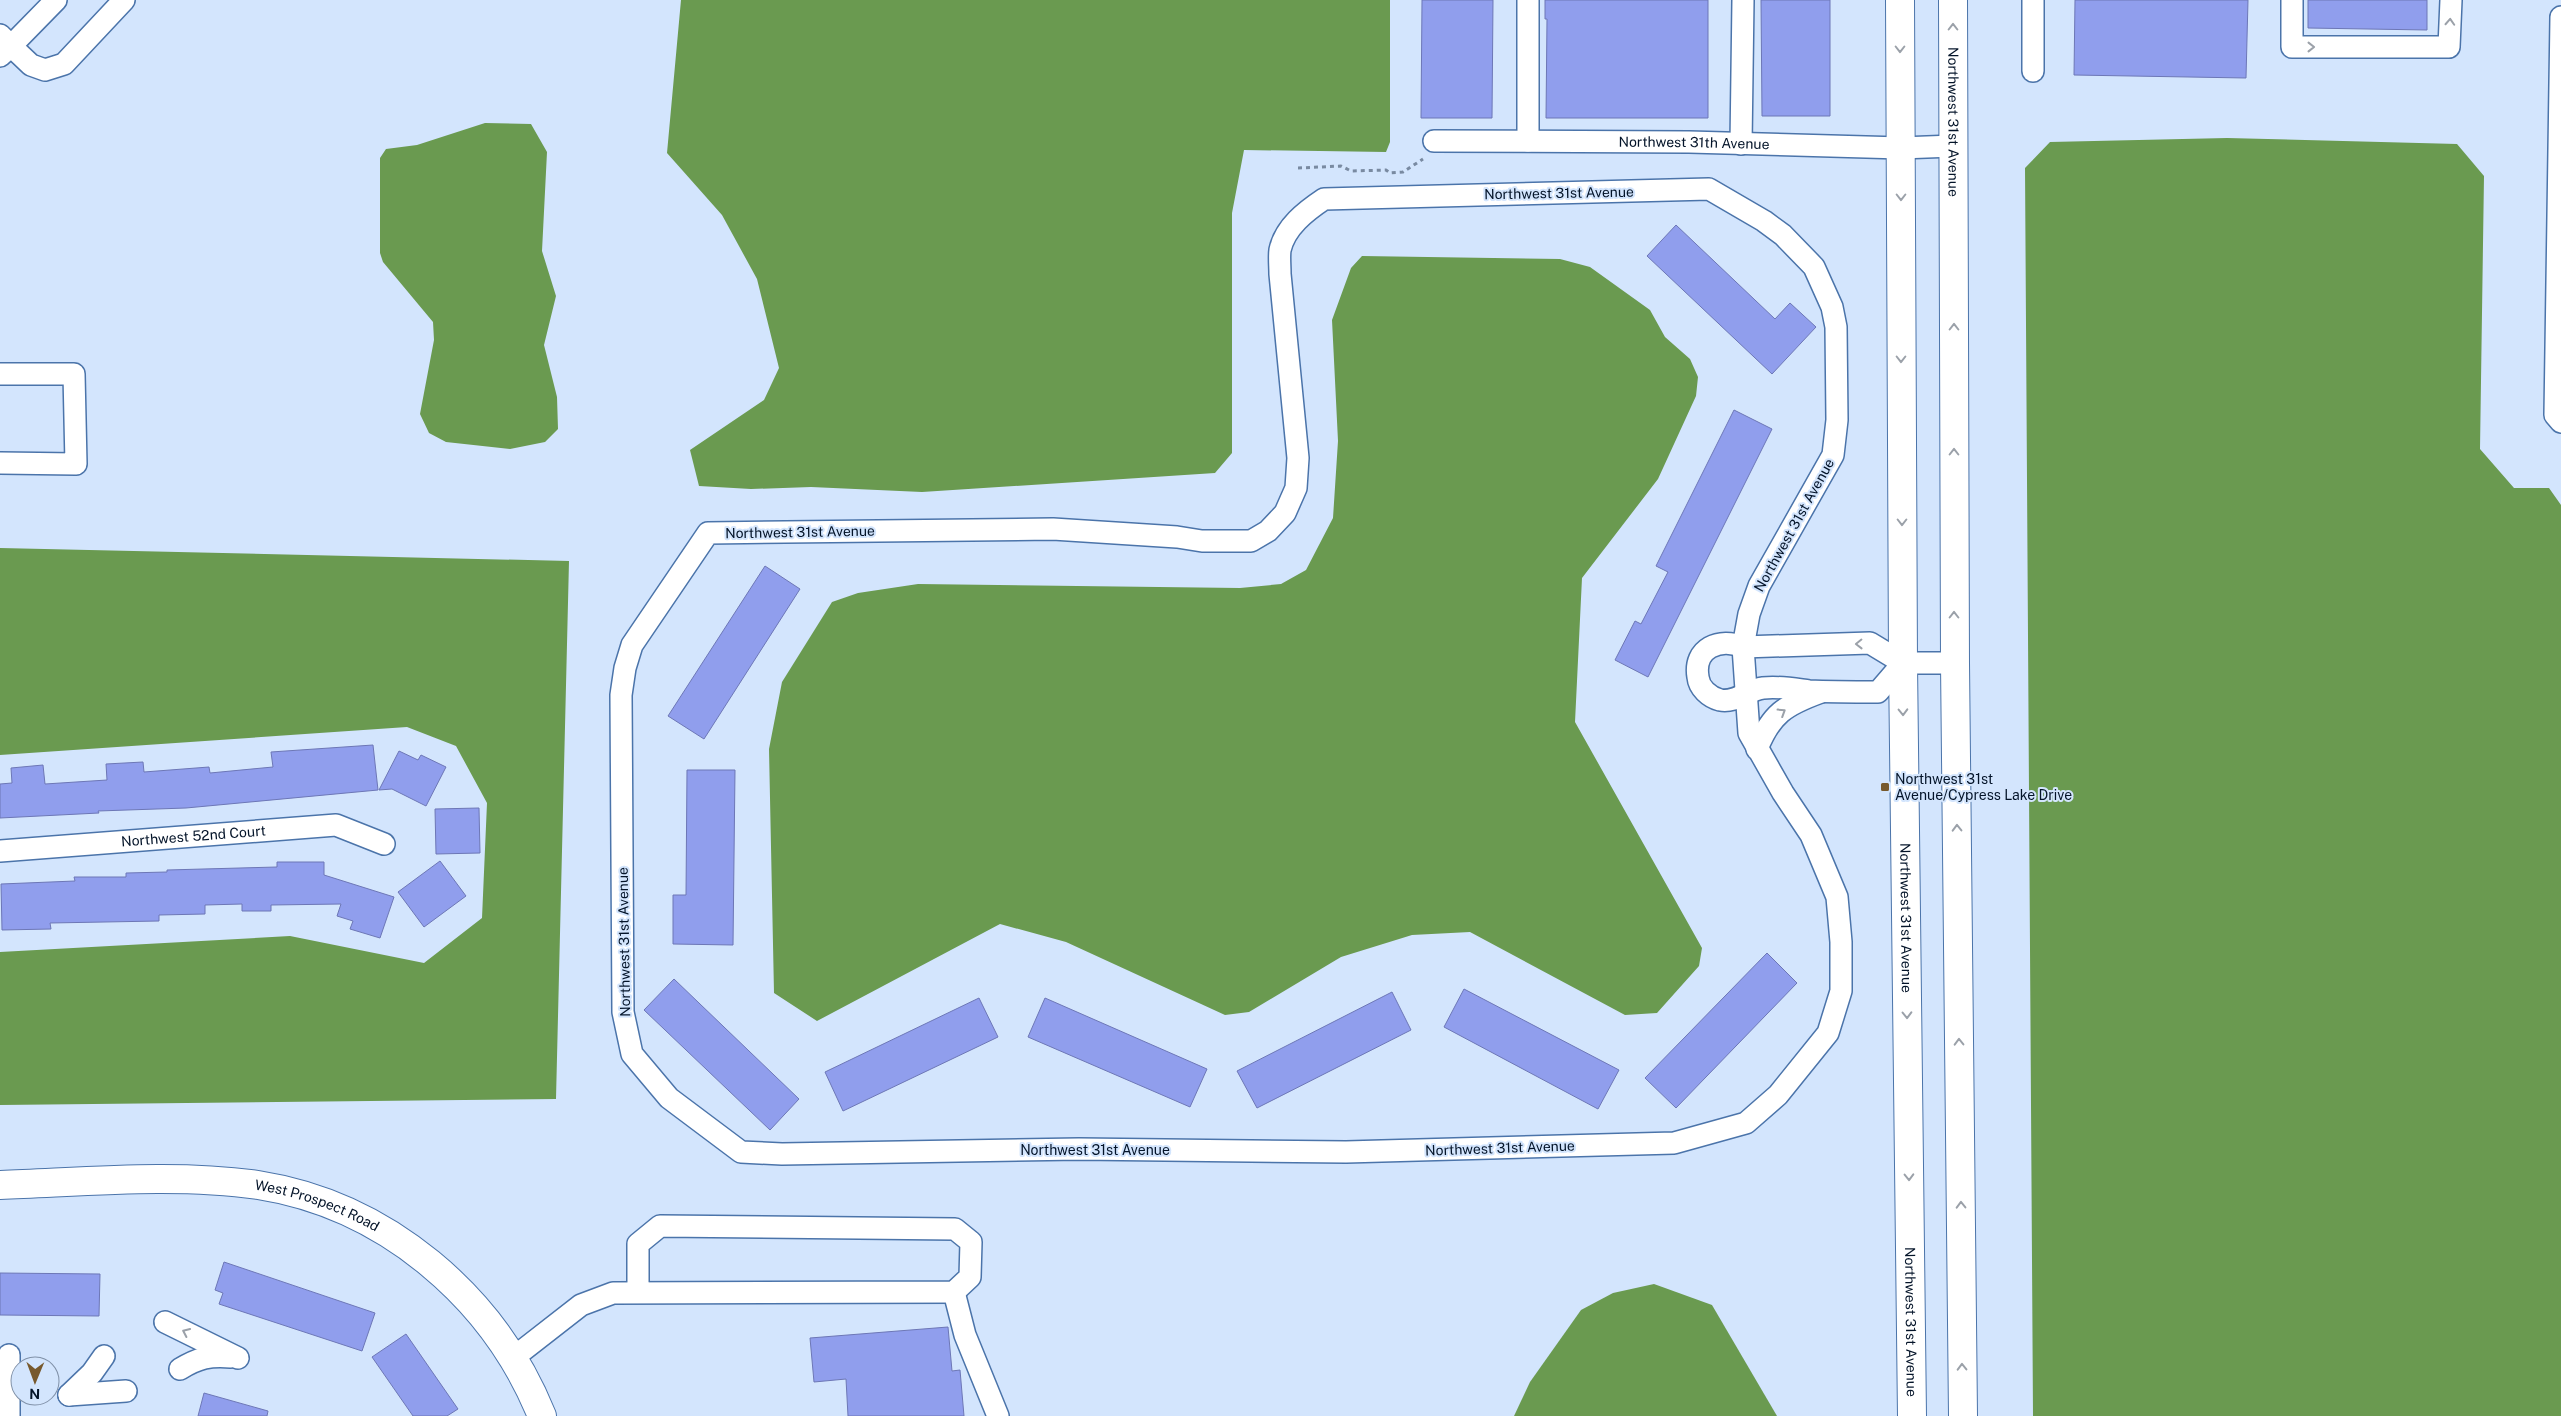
<svg xmlns="http://www.w3.org/2000/svg" width="2561" height="1416" viewBox="0 0 2561 1416" font-family="'Public Sans',sans-serif">
<rect width="100%" height="100%" fill="#d3e5fd"/>
<g fill="#6a9a50">
<polygon points="681,0 1390,0 1390,142 1386,152 1244,150 1232,213 1232,453 1215,473 922,492 811,487 751,489 699,486 690,450 764,400 779,368 757,279 722,215 667,153"/>
<polygon points="485,123 531,124 547,152 542,251 556,296 544,345 557,397 558,429 545,442 510,449 446,442 429,433 420,414 434,340 433,322 383,262 380,253 380,158 386,149 417,145"/>
<polygon points="2227,138 2457,144 2484,176 2480,449 2514,488 2549,488 2561,505 2561,1416 2033,1416 2025,168 2050,142"/>
<polygon points="1362,256 1560,259 1590,267 1650,310 1665,337 1690,359 1698,377 1696,396 1658,479 1582,578 1575,722 1702,948 1699,966 1657,1013 1625,1015 1470,932 1412,935 1341,957 1249,1012 1225,1015 1066,942 1000,924 817,1021 774,993 769,749 782,682 832,602 858,593 918,584 1240,588 1281,584 1306,570 1333,518 1338,441 1332,320 1351,268"/>
<polygon points="0,548 569,561 556,1099 0,1105 0,952 290,936 424,963 482,918 487,803 456,746 407,727 0,755"/>
<polygon points="1654,1284 1712,1305 1777,1416 1514,1416 1530,1382 1581,1310 1613,1293"/>
</g>
<g fill="#909eed" stroke="#6d77b6">
<polygon points="1422,0 1493,0 1492,118 1421,118"/>
<polygon points="1545,0 1708,0 1708,118 1546,118 1547,19 1545,19"/>
<polygon points="1761,0 1830,0 1830,116 1762,116"/>
<polygon points="2075,0 2248,0 2246,78 2074,75"/>
<polygon points="2308,0 2427,0 2427,30 2308,28"/>
<polygon points="1676,225 1775,319 1790,303 1816,327 1772,374 1647,256"/>
<polygon points="1734,410 1772,429 1648,677 1615,660 1635,621 1641,624 1668,572 1656,566"/>
<polygon points="765,566 800,589 704,739 668,716"/>
<polygon points="373,745 378,790 186,808 98,811 99,813 0,818 0,784 12,783 11,768 43,765 45,784 107,780 106,764 143,762 144,772 209,767 210,773 273,767 271,752"/>
<polygon points="399,751 418,760 421,755 446,767 426,806 392,789 379,790"/>
<polygon points="687,770 735,770 733,945 673,944 673,895 686,895"/>
<polygon points="479,808 480,853 436,854 435,809"/>
<polygon points="440,861 466,896 424,927 398,892"/>
<polygon points="277,862 324,862 324,875 394,897 380,938 350,929 353,921 337,916 341,904 271,905 271,911 242,911 242,904 205,905 205,914 159,915 159,921 50,923 51,929 2,930 1,884 75,881 74,877 126,877 126,873 167,872 167,870 277,867"/>
<polygon points="1767,953 1797,983 1676,1108 1645,1078"/>
<polygon points="674,979 799,1099 770,1130 644,1010"/>
<polygon points="1464,989 1619,1070 1598,1109 1444,1027"/>
<polygon points="1392,992 1411,1030 1257,1108 1237,1071"/>
<polygon points="979,998 998,1037 843,1111 825,1072"/>
<polygon points="1045,998 1207,1069 1190,1107 1028,1037"/>
<polygon points="224,1262 375,1313 362,1351 219,1304 223,1293 215,1290"/>
<polygon points="0,1273 100,1274 99,1316 0,1315"/>
<polygon points="948,1327 952,1371 960,1370 964,1416 848,1416 846,1379 814,1382 810,1338"/>
<polygon points="406,1334 458,1409 447,1416 413,1416 372,1357"/>
<polygon points="204,1393 268,1411 267,1416 198,1416"/>
</g>
<g fill="none" stroke-linecap="round" stroke-linejoin="round">
<defs>
<g id="minor">
<polyline points="1528,0 1528,141"/>
<polyline points="2292,0 2292,47 2449,47 2451,0"/>
<polyline points="2561,17 2555,415 2561,422"/>
<polyline points="0,35 11,46 56,0"/>
<polyline points="0,56 11,46 31,65 45,70 64,64 124,0"/>
<polyline points="2033,71 2033,0"/>
<path id="s1" d="M1434 141 1689 142 1901 148 1953 146"/>
<polyline points="1741,144 1743,0"/>
<path d="M1709 189 1764 221 1783 235 1814 267 1832 307 1836 327 1837 420 1833 455 1759 586 1749 614 1743 647 1749 733 1783 793 1811 835 1837 897 1841 942V991L1828 1033 1778 1095 1746 1123 1674 1143 1346 1152 1079 1149 782 1154 741 1152 669 1098 632 1054 623 1012 621 695 625 668 632 645 708 533 1053 529 1177 537 1202 541H1251L1268 531 1285 513 1296 488 1298 458 1280 274C1280 266 1279 257 1280 250 1285 227 1306 211 1324 199Z"/>
<polyline points="0,374 74,374 76,464 0,463"/>
<path d="M1903 663 1878 692C1855 692 1832 692 1809 691 1794 689 1779 686 1763 688 1748 690 1736 703 1720 700 1709 697 1699 688 1698 677 1693 648 1720 637 1743 647L1870 643 1903 663H1955"/>
<path d="M1757 749C1771 714 1785 705 1821 692"/>
<path id="s2" d="M0 851 336 825 384 844"/>
<polyline points="954,1292 965,1335 998,1416"/>
<polyline points="165,1322 238,1358"/>
<polyline points="9,1355 9,1416"/>
<polyline points="513,1358 581,1305 613,1293 954,1292 970,1277 971,1242 955,1229 660,1226 638,1244 638,1292"/>
<path d="M180 1369C198 1358 210 1355 231 1357"/>
<polyline points="69,1395 126,1391"/>
<polyline points="69,1395 92,1373 104,1356"/>
</g>
<g id="major">
<path id="s3" d="M1900 0 1903 663 1912 1416"/>
<path id="s4" d="M1953 0 1955 663 1963 1416"/>
<path id="s5" d="M0 1185C84 1182 175 1173 258 1185 386 1205 494 1297 542 1416"/>
</g>
</defs>
<use href="#minor" stroke="#4b74aa" stroke-width="24"/>
<use href="#major" stroke="#4b74aa" stroke-width="30"/>
<polyline stroke="#798aa1" stroke-width="3" stroke-dasharray="4 4" stroke-linecap="butt" points="1298,168 1341,166 1351,171 1386,170 1390,173 1403,172 1423,159"/>
<use href="#minor" stroke="#fff" stroke-width="21"/>
<use href="#major" stroke="#fff" stroke-width="28"/>
</g>
<defs><path id="oneway-chevron" d="M-2-3.5L2.5 0L-2 3.5" fill="none" stroke-width="1.6" stroke-linecap="round" stroke-linejoin="round" transform="scale(1.25)"/></defs>
<g stroke="#9ba1a9">
<use href="#oneway-chevron" transform="translate(2450 22) rotate(-87)"/>
<use href="#oneway-chevron" transform="translate(1953 27) rotate(-90)"/>
<use href="#oneway-chevron" transform="translate(2311 47)"/>
<use href="#oneway-chevron" transform="translate(1900 49) rotate(90)"/>
<use href="#oneway-chevron" transform="translate(1901 197) rotate(90)"/>
<use href="#oneway-chevron" transform="translate(1954 327) rotate(-90)"/>
<use href="#oneway-chevron" transform="translate(1901 359) rotate(90)"/>
<use href="#oneway-chevron" transform="translate(1954 452) rotate(-90)"/>
<use href="#oneway-chevron" transform="translate(1902 522) rotate(90)"/>
<use href="#oneway-chevron" transform="translate(1954 615) rotate(-90)"/>
<use href="#oneway-chevron" transform="translate(1859 644) rotate(179)"/>
<use href="#oneway-chevron" transform="translate(1782 712) rotate(-32)"/>
<use href="#oneway-chevron" transform="translate(1903 712) rotate(89)"/>
<use href="#oneway-chevron" transform="translate(1957 828) rotate(-91)"/>
<use href="#oneway-chevron" transform="translate(1907 1015) rotate(89)"/>
<use href="#oneway-chevron" transform="translate(1959 1042) rotate(-91)"/>
<use href="#oneway-chevron" transform="translate(1909 1177) rotate(89)"/>
<use href="#oneway-chevron" transform="translate(1961 1205) rotate(-91)"/>
<use href="#oneway-chevron" transform="translate(186 1332) rotate(-155)"/>
<use href="#oneway-chevron" transform="translate(1962 1367) rotate(-91)"/>
</g>
<rect fill="#77592d" stroke="#d3e5fd" stroke-width="2" x="1880" y="782" width="10" height="10" rx="2.5"/>
<g text-anchor="middle" stroke-width="4" stroke-linejoin="round" paint-order="stroke">
<g font-size="14" fill="#041429" stroke="#d3e5fd">
<text dy="5" stroke="none"><textPath href="#s4" startOffset="122">Northwest 31st Avenue</textPath></text>
<text dy="5" stroke="none"><textPath href="#s1" startOffset="260">Northwest 31th Avenue</textPath></text>
<text transform="translate(1559 193) rotate(-1)" y="5">Northwest 31st Avenue</text>
<text transform="translate(1794 525) rotate(-61)" y="5">Northwest 31st Avenue</text>
<text transform="translate(800 532) rotate(-1)" y="5">Northwest 31st Avenue</text>
<text dy="5" stroke="none"><textPath href="#s2" startOffset="194">Northwest 52nd Court</textPath></text>
<text dy="5" stroke="none"><textPath href="#s3" startOffset="918">Northwest 31st Avenue</textPath></text>
<text transform="translate(624 942) rotate(-91)" y="5">Northwest 31st Avenue</text>
<text transform="translate(1500 1148) rotate(-2)" y="5">Northwest 31st Avenue</text>
<text x="1095" y="1155">Northwest 31st Avenue</text>
<text dy="5" stroke="none"><textPath href="#s5" startOffset="321">West Prospect Road</textPath></text>
<text dy="5" stroke="none"><textPath href="#s3" startOffset="1322">Northwest 31st Avenue</textPath></text>
</g>
<g font-size="14" fill="#041429" stroke="#d3e5fd" text-anchor="start">
<text x="1895" y="784">Northwest 31st<tspan x="1895" dy="16">Avenue/Cypress Lake Drive</tspan></text>
</g>
</g>
<g transform="translate(35 1381) rotate(181)"><circle r="24" fill="#d3e5fd" stroke="#8091a8"/>
<path d="M0-4L9 19L0 12L-9 19Z" fill="#77592d"/>
<text y="-8" font-size="14" font-weight="bold" text-anchor="middle" fill="#041429">N</text>
</g>
</svg>
